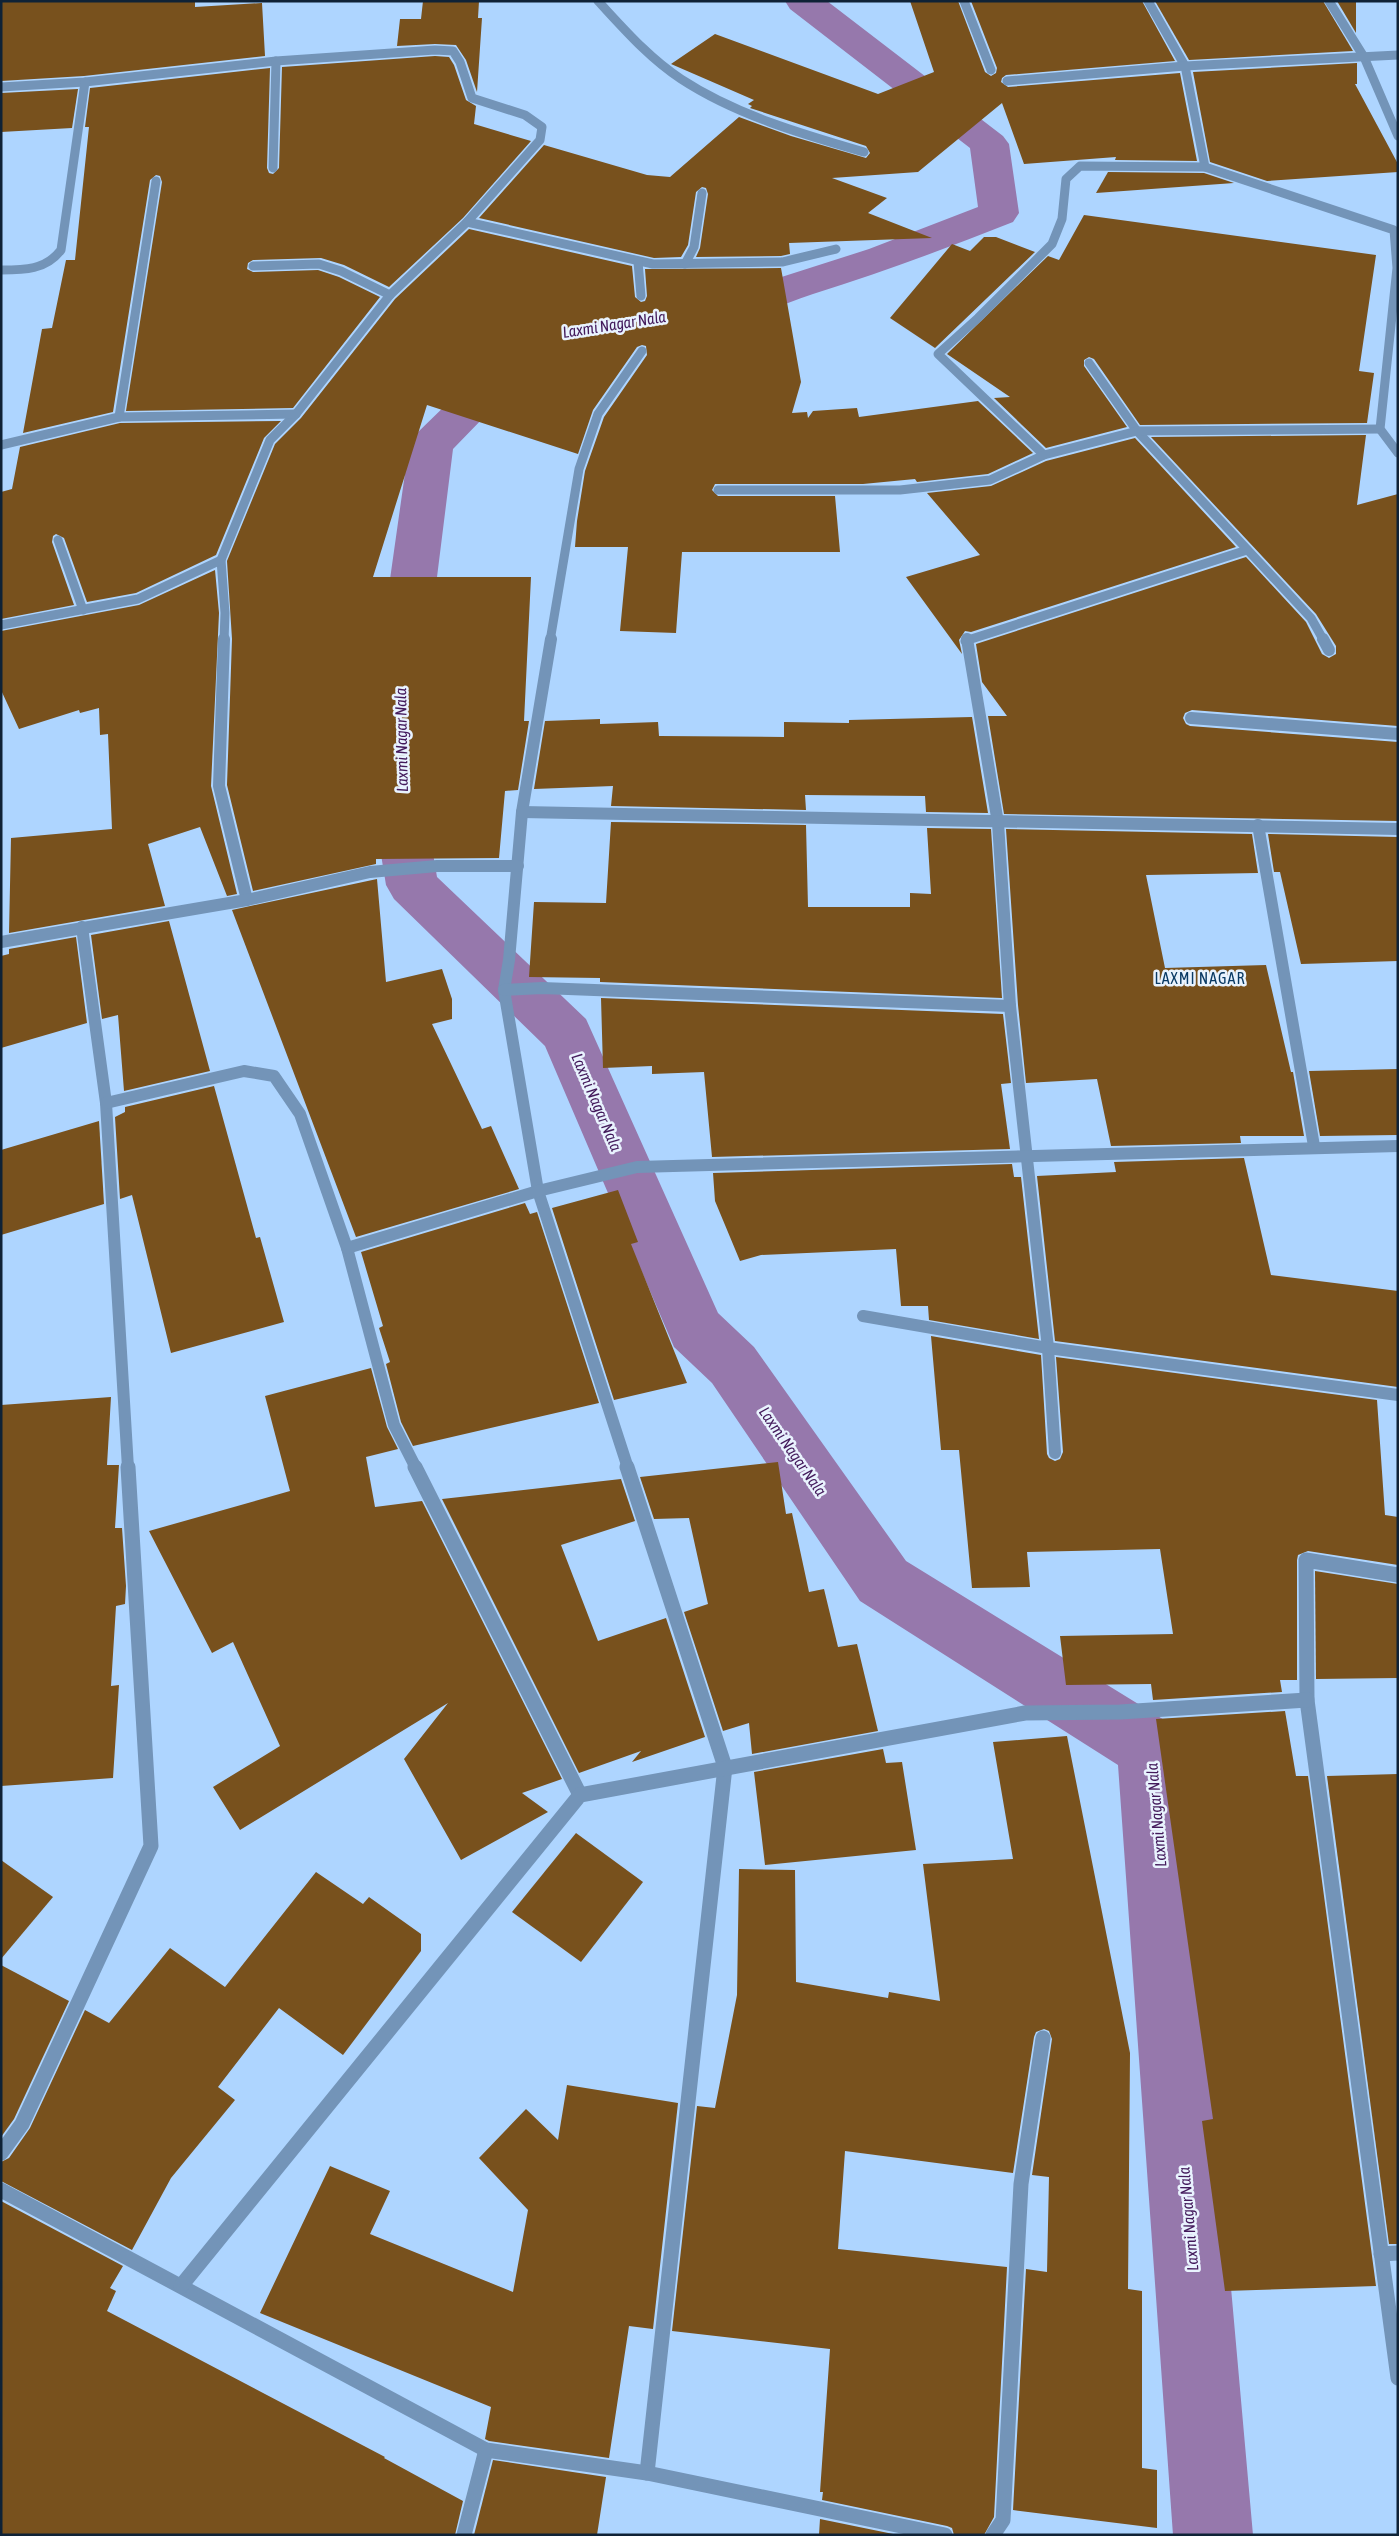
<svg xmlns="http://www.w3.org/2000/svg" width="1399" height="2536" viewBox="0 0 1399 2536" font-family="'Asap Condensed',sans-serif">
<rect width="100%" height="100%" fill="#aed5ff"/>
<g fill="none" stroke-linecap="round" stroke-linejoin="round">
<g fill="#9678ac" fill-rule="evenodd">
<path d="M785 1H827L1003 136 1009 144 1019 213 1013 222C947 248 881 273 813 294 775 307 731 328 691 318L685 309 691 300 732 293 869 249 978 207 970 148 790 9Z"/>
<polygon points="519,347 534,351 541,360 534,369 520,380 453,449 427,657 420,669 403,674 386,669 379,657 409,445 415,435 490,362 504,351"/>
<polygon points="401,759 419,764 426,777 428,824 437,877 586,1019 718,1313 754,1347 906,1561 1174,1726 1183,1748 1253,2535 1173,2535 1118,1765 860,1601 712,1383 674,1347 545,1046 394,899 386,885 376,824 376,777 383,764"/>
</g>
</g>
<g fill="#78511d">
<polygon points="1,1 195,1 195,7 262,3 265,56 84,76 1,81"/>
<polygon points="423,1 479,1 478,18 482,18 477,92 466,60 456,45 435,44 397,46 400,19 421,19"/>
<polygon points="910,1 958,1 985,72 991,76 996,73 997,68 971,1 1142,1 1175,61 1006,75 1002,78 1001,82 1008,87 1180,73 1197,161 1115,160 1116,157 1024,164 1002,103 918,172 832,178 887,198 868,213 932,238 789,243 790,254 781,256 696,257 700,248 708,194 706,188 702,187 696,192 688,245 681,257 654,258 479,218 544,145 647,175 670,177 739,117 791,136 866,158 870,153 866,146 750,108 752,106 748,104 754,100 671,64 715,34 878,94 934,72"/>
<polygon points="1155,1 1323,1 1353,51 1189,60"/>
<polygon points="1337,1 1356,1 1356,33"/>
<polygon points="435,56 449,57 454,65 466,100 476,106 474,124 531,141 463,218 389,287 344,265 321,258 253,260 248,263 247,269 253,272 318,270 339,277 380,297 293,408 126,411 162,182 160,176 156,175 150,180 113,412 23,433 42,329 52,328 66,260 75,260 89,127 85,127 90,88 270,68 267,168 269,173 273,174 279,168 282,67"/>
<polygon points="1357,63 1357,84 1355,84 1398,164 1398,172 1267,181 1210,162 1193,72"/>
<polygon points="78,89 72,128 1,132 1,93"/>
<polygon points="1108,172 1204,173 1234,183 1096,193"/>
<polygon points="1084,215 1376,255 1359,371 1374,373 1367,423 1140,425 1094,359 1089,357 1084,360 1084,366 1127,427 1046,448 994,398 1010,397 947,354 1048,256 1059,260"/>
<polygon points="469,229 632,266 635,297 641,302 645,301 647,296 645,269 781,268 801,382 792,413 807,412 808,418 813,411 857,408 859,417 978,401 1033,453 988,474 917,482 915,479 863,484 715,484 712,490 718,496 835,496 840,552 682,552 676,633 620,631 628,547 575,547 577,521 585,471 604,417 647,355 646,346 642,345 637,347 593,410 578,454 427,405 373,577 531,577 524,721 529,721 518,790 505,791 499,858 376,859 376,864 253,891 227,785 232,639 227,561 275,444 301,418 395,299"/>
<polygon points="984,237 996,237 1035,252 935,348 890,318 952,244 970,251"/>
<polygon points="281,421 264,438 216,555 136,593 87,602 64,538 56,534 53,536 52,542 74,605 1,619 1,492 12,489 20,447 120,423"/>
<polygon points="1366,435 1357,505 1398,494 1398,726 1192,710 1185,713 1183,718 1186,724 1190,726 1398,742 1398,821 1004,814 988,716 1007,716 982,682 976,644 1246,557 1306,622 1322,654 1329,658 1336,654 1336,646 1316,614 1151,437"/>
<polygon points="1135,438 1236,547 971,632 965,631 959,640 962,654 906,577 980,555 927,493 991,486 1046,461"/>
<polygon points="215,570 219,613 211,786 237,894 227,896 200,827 148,844 165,906 9,933 11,838 112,829 108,734 100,735 99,708 80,713 79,710 19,729 1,690 1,631 139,605"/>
<polygon points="972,717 988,813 926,812 925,796 805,795 806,810 611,806 613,786 534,789 545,721 600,719 600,724 658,722 659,736 784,737 784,722 849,723 849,720"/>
<polygon points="611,822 806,825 808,907 910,907 910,893 931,894 927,828 991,829 1002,998 600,982 600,978 529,977 534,902 606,903"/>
<polygon points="1006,829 1252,834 1258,873 1146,875 1165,968 1266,965 1291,1072 1293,1072 1304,1136 1240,1136 1241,1143 1111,1146 1097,1079 1026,1083 1018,1005"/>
<polygon points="1268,834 1398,837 1398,961 1301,964 1280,872 1274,872"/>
<polygon points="377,879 386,982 442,969 452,999 452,1019 432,1024 482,1129 491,1126 519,1189 356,1237 232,910"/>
<polygon points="169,921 210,1071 124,1091 118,1015 102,1019 91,935"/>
<polygon points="76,937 87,1023 1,1048 1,956 9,954 9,949"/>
<polygon points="601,998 1003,1014 1011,1083 1001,1084 1010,1149 712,1157 704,1072 652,1074 652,1066 603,1068"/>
<polygon points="1398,1069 1398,1135 1320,1136 1309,1071"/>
<polygon points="214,1086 256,1238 260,1237 284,1322 171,1353 132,1195 120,1199 115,1117 125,1112 125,1107"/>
<polygon points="99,1121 104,1204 1,1235 1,1150"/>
<polygon points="1244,1158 1271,1275 1398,1291 1398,1387 1055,1341 1037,1176 1116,1172 1114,1162"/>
<polygon points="1012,1164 1014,1177 1021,1177 1039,1339 929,1320 928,1306 901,1306 896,1249 761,1255 740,1261 715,1201 713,1173"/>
<polygon points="618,1190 638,1242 631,1244 687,1383 614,1400 552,1208"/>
<polygon points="525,1203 530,1214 537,1212 599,1403 413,1446 401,1422 386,1364 390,1362 379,1328 383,1326 361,1252"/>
<polygon points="931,1336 1041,1355 1047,1454 1049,1458 1055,1461 1060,1459 1063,1452 1056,1357 1377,1400 1385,1515 1398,1517 1398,1565 1308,1551 1298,1555 1297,1560 1297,1680 1280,1680 1282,1692 1153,1700 1151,1684 1066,1685 1060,1636 1173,1634 1160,1549 1027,1552 1030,1587 972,1588 959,1450 941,1450"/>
<polygon points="371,1368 387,1427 398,1449 366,1457 375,1507 422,1501 562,1779 522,1793 548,1812 461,1860 404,1759 448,1703 240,1830 213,1787 280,1746 233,1642 212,1653 149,1531 290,1491 265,1396"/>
<polygon points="111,1397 107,1465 119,1465 115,1528 122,1528 126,1586 125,1604 116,1606 111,1686 119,1685 113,1778 1,1786 1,1405"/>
<polygon points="778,1462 786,1514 792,1513 809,1592 824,1589 838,1647 857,1644 878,1731 752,1754 749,1723 723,1731 684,1612 708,1604 689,1518 654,1519 640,1477"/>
<polygon points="621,1479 635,1521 561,1545 598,1641 666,1618 705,1737 632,1762 641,1751 579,1773 442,1499"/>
<polygon points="1315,1571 1398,1584 1398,1678 1316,1679"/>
<polygon points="1285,1711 1296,1776 1308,1776 1376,2286 1225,2291 1202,2121 1213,2119 1156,1719"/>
<polygon points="1067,1736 1130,2053 1128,2289 1142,2291 1142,2468 1157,2470 1157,2528 1013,2510 1026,2269 1047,2272 1049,2177 1032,2175 1052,2039 1049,2031 1044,2029 1036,2032 1034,2037 1013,2173 845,2151 838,2249 1007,2267 994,2517 984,2535 954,2535 952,2528 947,2526 822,2500 823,2492 820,2492 830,2349 672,2331 697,2106 715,2108 737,1995 739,1869 795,1870 796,1982 888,1998 889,1992 940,2001 923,1864 1013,1859 993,1742"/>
<polygon points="883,1749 886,1763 902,1762 916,1850 765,1865 754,1772"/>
<polygon points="1398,1774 1398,2244 1389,2244 1327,1776"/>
<polygon points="576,1833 643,1882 581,1962 512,1912"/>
<polygon points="1,1860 53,1897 1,1959"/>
<polygon points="316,1872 363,1904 369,1897 421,1934 421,1951 343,2055 279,2008 218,2087 235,2100 171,2178 132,2250 1,2181 1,2162 9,2158 30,2128 85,2010 109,2023 170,1948 225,1987"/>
<polygon points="1,1965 69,2001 14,2119 1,2137"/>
<polygon points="567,2085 678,2103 653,2329 629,2326 609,2458 489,2441 485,2439 491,2407 260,2313 330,2166 390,2191 370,2234 513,2292 528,2210 479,2158 526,2109 558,2140"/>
<polygon points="1,2201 123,2266 110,2288 116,2291 107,2311 385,2457 384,2458 463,2501 455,2535 1,2535"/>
<polygon points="493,2460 606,2477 597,2535 474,2535"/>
<polygon points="820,2519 898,2535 819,2535"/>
</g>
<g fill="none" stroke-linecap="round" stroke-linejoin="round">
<g stroke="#7394b8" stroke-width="9">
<path d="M598 1C624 29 649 58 681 79 736 115 802 134 864 152"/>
<polyline points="964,1 991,70"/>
<polyline points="1148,1 1185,66 1205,167"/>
<polyline points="1329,1 1364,57 1398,136"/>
<polyline points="1007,81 1185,66 1398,55"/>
<polyline points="1,87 85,82 276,61 435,50 453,51 460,62 472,98 525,115 542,127 540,140 467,222 390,295 296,414 270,440 221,560 225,613 224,641"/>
<polyline points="273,168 276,61"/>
<polyline points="467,222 653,264 782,262 836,249"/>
<polyline points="638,262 641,296"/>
<polyline points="685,264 694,247 702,193"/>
<polyline points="253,266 319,264 341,271 390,295"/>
<path d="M1 270C24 270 46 270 61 250L85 82"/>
<polyline points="1089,363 1137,431 1311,618 1324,641"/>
<polyline points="119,417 156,181"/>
<polyline points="1,445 119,417 296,414"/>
<polyline points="1044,455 938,354 978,318 1052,244 1062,219 1066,179 1080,166 1205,167 1394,230 1397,268 1380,429 1398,453"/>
<polyline points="718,490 900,490 990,480 1044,455 1137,431 1380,429"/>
<polyline points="58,540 83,610"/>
<polyline points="1,625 138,599 221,560"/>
<polyline points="550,641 579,469 598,414 642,351"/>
<polyline points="965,641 1247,550"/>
</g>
<g stroke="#7394b8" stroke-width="12">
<polyline points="224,639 219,786 247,900"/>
<polyline points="551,639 522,812 509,960 504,990 538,1191 628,1468"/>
<polyline points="967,639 998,823 1010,1006 1048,1348 1055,1453"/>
<polyline points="1323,639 1329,650"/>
<polyline points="1191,718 1398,734"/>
<polyline points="522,812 1398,829"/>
<polyline points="1258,825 1314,1146"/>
<polyline points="82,927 106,1103 128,1468"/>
<polyline points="1,942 247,900 370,872 437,866 518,866"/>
<polyline points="504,990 542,988 1010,1006"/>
<polyline points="106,1103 244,1071 274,1076 300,1114 347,1248 394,1425 416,1468"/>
<polyline points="347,1248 538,1191 637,1167 1398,1146"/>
<polyline points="863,1316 1048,1348 1398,1395"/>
</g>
<g stroke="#7394b8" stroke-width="15">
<polyline points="415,1467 580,1795"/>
<polyline points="627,1467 725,1767 647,2473"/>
<polyline points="1398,1575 1306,1560 1307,1700 1398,2378"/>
<polyline points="1,2153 22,2124 151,1846 128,1467"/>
<polyline points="1,2190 486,2450 647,2473 945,2535"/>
<polyline points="1381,2254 1398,2253"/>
<polyline points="181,2286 580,1795 1025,1713 1120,1712 1307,1700"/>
<polyline points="464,2535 486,2450"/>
<polyline points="993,2535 1003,2520 1021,2184 1043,2038"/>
</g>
</g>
<g text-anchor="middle" stroke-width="5" stroke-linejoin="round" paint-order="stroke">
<g font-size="16" font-style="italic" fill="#431a5b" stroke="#e9f3fe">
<text transform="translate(614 324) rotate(-9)" y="6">Laxmi Nagar Nala</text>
<text transform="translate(401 740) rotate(-91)" y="6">Laxmi Nagar Nala</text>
<text transform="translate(597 1102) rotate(67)" y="6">Laxmi Nagar Nala</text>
<text transform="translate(793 1451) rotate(55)" y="6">Laxmi Nagar Nala</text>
<text transform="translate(1156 1815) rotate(-95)" y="6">Laxmi Nagar Nala</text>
<text transform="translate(1188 2219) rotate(-95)" y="6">Laxmi Nagar Nala</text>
</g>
<g font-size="16" letter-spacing="1" fill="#0a3a64" stroke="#e9f3fe">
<text x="1200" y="984">LAXMI NAGAR</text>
</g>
</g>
<rect width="1399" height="2536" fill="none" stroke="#0f2236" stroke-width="5"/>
</svg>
